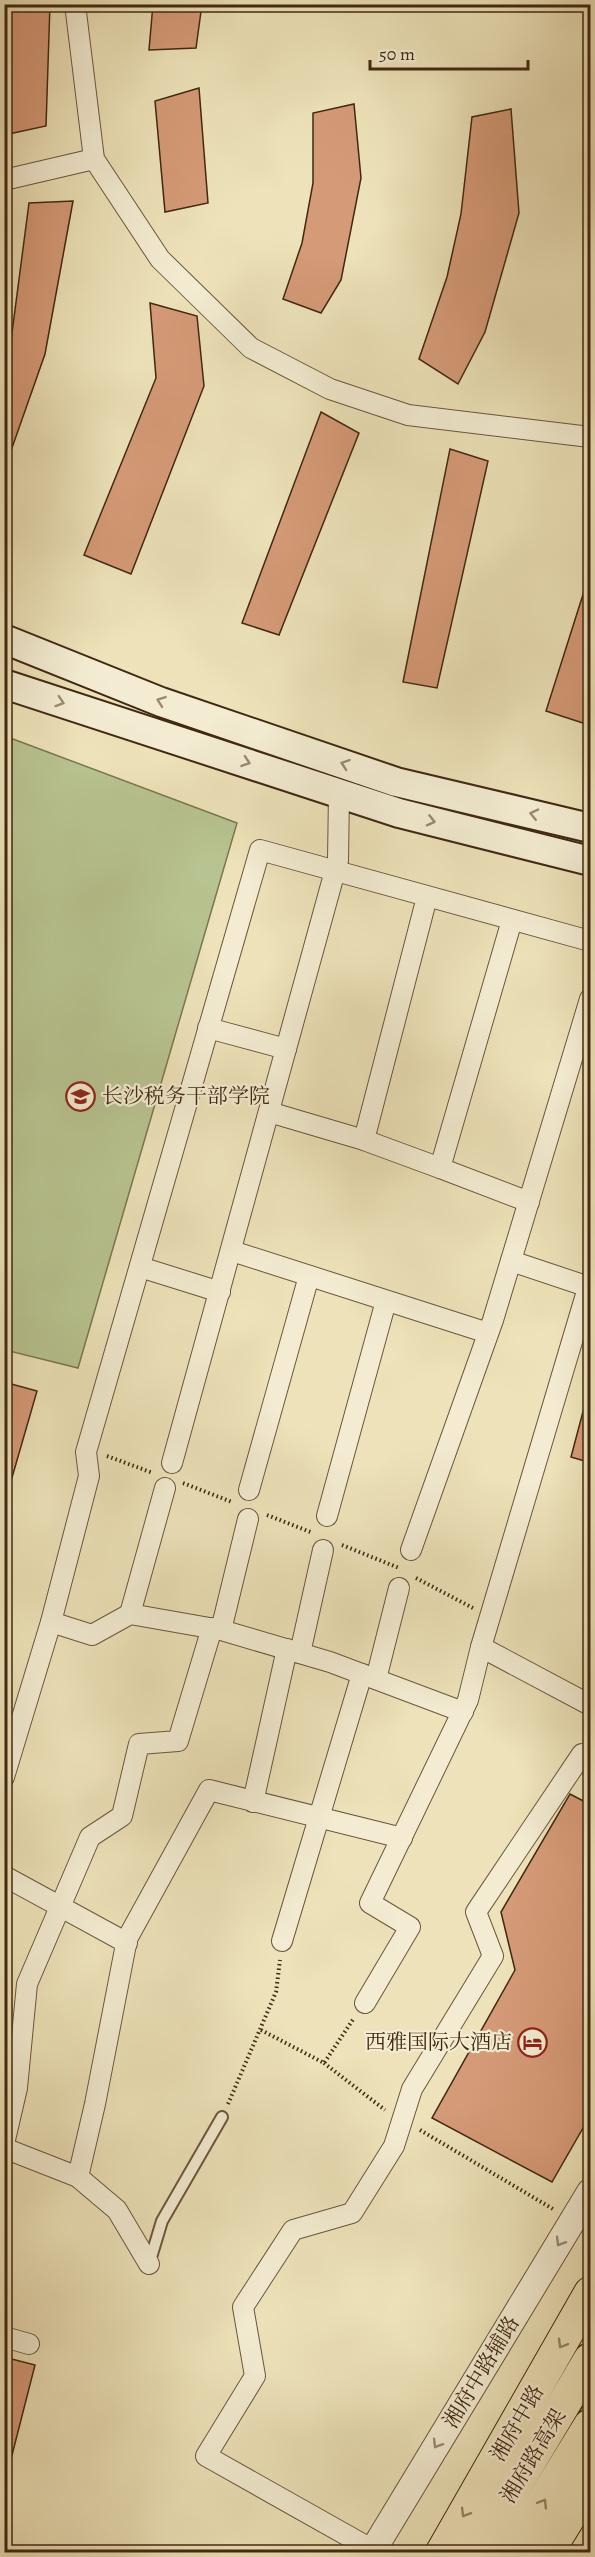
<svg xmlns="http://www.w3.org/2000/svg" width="595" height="2557" viewBox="0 0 595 2557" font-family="Alegreya,'Noto Serif SC',serif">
<rect width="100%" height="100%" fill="#ede2b9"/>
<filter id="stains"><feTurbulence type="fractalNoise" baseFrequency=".00333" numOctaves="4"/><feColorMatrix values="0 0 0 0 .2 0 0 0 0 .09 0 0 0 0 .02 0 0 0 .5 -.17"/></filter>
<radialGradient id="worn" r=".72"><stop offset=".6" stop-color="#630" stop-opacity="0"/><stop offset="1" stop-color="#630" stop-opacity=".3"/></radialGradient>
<polygon fill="#b7c390" stroke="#7c7651" stroke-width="1.5" points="5,736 237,823 78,1368 5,1350"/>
<g fill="#d59a77" stroke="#412812" stroke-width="1.5">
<polygon points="4,4 50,4 46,126 4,135"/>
<polygon points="153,4 202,4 196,48 149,50"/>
<polygon points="199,88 208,203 165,212 155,101"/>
<polygon points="354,104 361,178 341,280 321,313 283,299 302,243 313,183 313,113"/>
<polygon points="511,109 519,213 485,332 458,384 419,359 447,277 461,214 472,117"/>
<polygon points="73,201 45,354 7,462 4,461 4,361 10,348 29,203"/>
<polygon points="150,303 197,316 204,386 131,574 84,555 156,378"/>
<polygon points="321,412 359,433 279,635 242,623"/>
<polygon points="450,449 488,461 437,688 403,682"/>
<polygon points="587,582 591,583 591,708 586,724 546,711"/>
<polygon points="4,1382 37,1391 9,1488 4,1488"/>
<polygon points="585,1404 591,1405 591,1463 571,1457"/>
<polygon points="570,1794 591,1805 591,2114 552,2182 432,2118 515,1970 501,1912"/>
<polygon points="4,2357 35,2365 10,2463 4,2463"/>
</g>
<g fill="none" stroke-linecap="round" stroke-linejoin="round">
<defs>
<polyline id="service" points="149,2264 162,2221 222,2117"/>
<g id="minor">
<polyline points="75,4 94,159 160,259 251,348 330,389 408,415 590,437"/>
<polyline points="4,180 94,159"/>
<polyline points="512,920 440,1168 529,1202"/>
<polyline points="208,1028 286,1049"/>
<polyline points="269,1112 364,1140 440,1168"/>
<polyline points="364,1140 427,897"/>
<polyline points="232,1251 488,1333"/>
<polyline points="511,1261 589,1287"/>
<polyline points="140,1267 220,1292"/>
<polyline points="172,1463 338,860 339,793"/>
<polyline points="249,1490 309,1276"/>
<polyline points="327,1516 386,1301"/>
<polyline points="411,1550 493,1320 590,999"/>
<polyline points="130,1614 165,1488"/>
<polyline points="51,1622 92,1635 130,1614 221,1630 330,1662 463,1712"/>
<polyline points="221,1630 248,1519"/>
<polyline points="481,1647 590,1281"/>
<polyline points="300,1653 323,1550"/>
<polyline points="376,1679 399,1588"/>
<polyline points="4,1777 51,1622 89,1476 86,1452 260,850 590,941"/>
<polyline points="253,1802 287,1649"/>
<polyline points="4,1876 127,1943"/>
<polyline points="282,1941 362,1674"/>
<polyline points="365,2003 410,1927 370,1903 468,1700 481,1647 590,1705"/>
<polyline points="4,2144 17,2088 27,1984 90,1837 122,1816 139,1744 178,1741 212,1628"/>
<polyline points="4,2148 78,2177 117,2210 149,2264"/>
<polyline points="78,2177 95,2104 127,1939 209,1790 402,1838"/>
<polyline points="4,2337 29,2344"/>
<polyline points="373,2550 206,2456 255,2376 243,2307 293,2230 352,2213 394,2146 412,2089 493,1956 476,1912 582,1754 590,1760"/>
</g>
<polyline id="tertiary" points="372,2552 590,2192"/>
<g id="secondary">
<polyline points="4,639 161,702 396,782 590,828"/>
<polyline points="4,684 399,813 590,861"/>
</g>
<g id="primary">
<polyline points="442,2552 590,2293"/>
<polyline points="548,2552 590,2483"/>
</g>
<g id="trunk">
<polyline points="475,2552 590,2360"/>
<polyline points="512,2552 590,2426"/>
</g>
</defs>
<use href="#service" stroke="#6c563c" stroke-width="14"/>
<use href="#minor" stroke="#6c563c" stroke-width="22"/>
<use href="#tertiary" stroke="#6c563c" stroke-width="28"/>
<use href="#secondary" stroke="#412812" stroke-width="32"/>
<use href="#primary" stroke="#412812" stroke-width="34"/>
<use href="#trunk" stroke="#412812" stroke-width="36"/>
<g stroke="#412812" stroke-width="4" stroke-dasharray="1.5 3" stroke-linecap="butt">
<polyline points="107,1456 153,1473"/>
<polyline points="183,1483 232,1502"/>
<polyline points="267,1515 313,1533"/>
<polyline points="342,1545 399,1568"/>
<polyline points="416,1578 473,1608"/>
<polyline points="261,2030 324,2063 354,2018"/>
<polyline points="324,2063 385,2110"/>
<polyline points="228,2104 276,1992 280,1960"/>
<polyline points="420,2130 553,2209"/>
</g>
<use href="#service" stroke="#f3ecd2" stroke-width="10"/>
<use href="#minor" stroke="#f3ecd2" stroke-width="20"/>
<use href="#tertiary" stroke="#f3ecd2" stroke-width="26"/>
<use href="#secondary" stroke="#f3ecd2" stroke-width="28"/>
<use href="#primary" stroke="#ede2b9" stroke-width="32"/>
<use href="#trunk" stroke="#ede2b9" stroke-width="33"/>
</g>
<defs><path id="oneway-chevron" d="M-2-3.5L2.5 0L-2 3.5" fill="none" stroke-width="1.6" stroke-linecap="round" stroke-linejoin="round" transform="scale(1.5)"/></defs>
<g stroke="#9a8a72">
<use href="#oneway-chevron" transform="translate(161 701) rotate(-160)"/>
<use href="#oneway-chevron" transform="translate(60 702) rotate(18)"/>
<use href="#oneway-chevron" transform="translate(246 762) rotate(19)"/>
<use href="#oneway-chevron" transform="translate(345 764) rotate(-161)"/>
<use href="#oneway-chevron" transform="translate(534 814) rotate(-167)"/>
<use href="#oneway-chevron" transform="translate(431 821) rotate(14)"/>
<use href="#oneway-chevron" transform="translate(560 2242) rotate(121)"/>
<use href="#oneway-chevron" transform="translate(437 2444) rotate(121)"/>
</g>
<g stroke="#978566">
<use href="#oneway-chevron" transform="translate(562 2344) rotate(120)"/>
<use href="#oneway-chevron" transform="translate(543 2503) rotate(-58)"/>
<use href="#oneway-chevron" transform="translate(465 2513) rotate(121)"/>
</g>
<defs>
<symbol id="school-ring" viewBox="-11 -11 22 22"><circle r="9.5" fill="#f3ecd2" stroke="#8f2418" stroke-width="1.5"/><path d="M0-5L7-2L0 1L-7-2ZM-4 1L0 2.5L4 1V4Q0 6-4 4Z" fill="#8f2418"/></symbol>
<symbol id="hotel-ring" viewBox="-11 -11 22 22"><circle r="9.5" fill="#f3ecd2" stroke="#8f2418" stroke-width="1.5"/><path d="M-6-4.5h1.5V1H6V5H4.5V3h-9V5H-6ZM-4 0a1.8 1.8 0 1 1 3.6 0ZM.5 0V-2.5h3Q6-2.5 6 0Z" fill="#8f2418"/></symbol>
</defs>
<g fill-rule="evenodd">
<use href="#school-ring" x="64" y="1080" width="33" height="33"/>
<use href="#hotel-ring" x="516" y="2026" width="33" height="33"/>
</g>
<g text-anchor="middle" stroke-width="4.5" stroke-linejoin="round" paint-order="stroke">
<g font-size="21" fill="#412812" stroke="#f3ecd2" text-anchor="start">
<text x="102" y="1103">长沙税务干部学院</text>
<text x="512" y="2049" text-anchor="end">西雅国际大酒店</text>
</g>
<g font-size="21" fill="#412812" stroke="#f3ecd2">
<text transform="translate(481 2372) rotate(-59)" y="7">湘府中路辅路</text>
<text transform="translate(517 2423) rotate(-60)" y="7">湘府中路</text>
<text transform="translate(533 2456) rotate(-59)" y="7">湘府路高架</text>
</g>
</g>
<rect width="595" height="2557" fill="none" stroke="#ede2b9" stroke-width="24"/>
<rect x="6" y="6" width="583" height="2545" fill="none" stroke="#412812" stroke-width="3"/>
<rect x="12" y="12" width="571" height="2533" fill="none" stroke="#412812" stroke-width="1.5"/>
<path d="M370 60v9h158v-9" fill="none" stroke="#412812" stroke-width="3"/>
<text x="379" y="60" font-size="18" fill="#412812" stroke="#f3ecd2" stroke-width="4.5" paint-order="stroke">50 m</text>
<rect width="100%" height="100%" filter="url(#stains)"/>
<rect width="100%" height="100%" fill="url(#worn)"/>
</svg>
